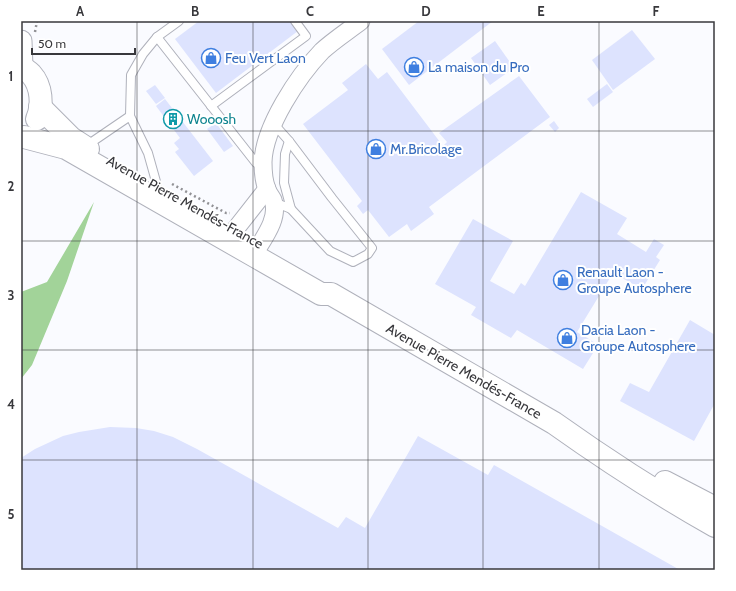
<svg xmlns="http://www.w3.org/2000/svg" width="736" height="591" viewBox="0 0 736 591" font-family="Cabin,sans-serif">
<rect width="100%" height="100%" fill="#fafbff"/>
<polygon fill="#a2d399" points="94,202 67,281 32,365 21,379 21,292 47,282"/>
<g fill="#dde3fe">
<polygon points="199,21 290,21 298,31 216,93 175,39"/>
<polygon points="419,21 493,21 409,85 382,49"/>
<polygon points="632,30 655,59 613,90 592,60"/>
<polygon points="495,41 514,68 490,85 471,58"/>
<polygon points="366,64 378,79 387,72 443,146 447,142 439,133 519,76 550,117 429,207 434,214 411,231 407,224 389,237 368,210 363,214 357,206 362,201 303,124 348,90 342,83"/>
<polygon points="607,84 613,92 593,107 587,99"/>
<polygon points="155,85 165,98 156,104 146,91"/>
<polygon points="165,99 213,161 194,176 175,152 179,149 174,143 180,138 156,106"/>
<polygon points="554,121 559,128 555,132 549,125"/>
<polygon points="216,123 233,146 224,152 207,129"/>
<polygon points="581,192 627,218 617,234 646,252 654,239 664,245 656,257 660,260 642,289 613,273 577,332 580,334 582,331 587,335 586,337 598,345 583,369 517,330 511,338 471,315 476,307 435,284 473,219 513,241 490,281 514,294 521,283 525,286"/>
<polygon points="690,320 715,335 715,403 694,441 620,401 630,383 649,392"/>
<polygon points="110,427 136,428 154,431 173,437 197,449 338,528 346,517 365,528 418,436 488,475 494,465 680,570 21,570 21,458 35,449 63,436 79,432"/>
</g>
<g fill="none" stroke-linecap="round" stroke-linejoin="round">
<defs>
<g id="service">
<polyline points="157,37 256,163 263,165"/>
<polyline points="211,106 306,36 295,21"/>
<polyline points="130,116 131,75 143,54 157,37 179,21"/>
<polyline points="273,123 289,141 332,198 372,248 368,254 353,262 330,251 291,209"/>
<polyline points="86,146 130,116 148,153 157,185"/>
<polyline points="274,202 291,209 284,183 285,154 289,141"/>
</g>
<g id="minor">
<polyline points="228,241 234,231 267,189"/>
<path d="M253 256C262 240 280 219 273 200 271 196 268 193 267 189 264 182 263 170 263 162 264 127 298 76 322 51 334 40 348 31 361 21"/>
</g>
<polyline id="tertiary" points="21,41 22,67"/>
<g id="secondary">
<path d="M21 66C24 69 28 71 31 74 42 86 43 106 37 119"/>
<polyline points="40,107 71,138 88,149"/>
<path d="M24 137 66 148 321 294H331L554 423C606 460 660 495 715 526"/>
<polyline points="665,482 715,508"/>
</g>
</defs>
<use href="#service" stroke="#afb1bb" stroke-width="10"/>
<use href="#minor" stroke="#afb1bb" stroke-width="19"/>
<use href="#tertiary" stroke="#afb1bb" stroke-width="23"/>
<use href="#secondary" stroke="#afb1bb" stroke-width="24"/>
<g stroke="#919195" stroke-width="2.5" stroke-dasharray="2 3" stroke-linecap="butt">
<polyline points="35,32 37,21"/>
<polyline points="172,184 226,213 230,213"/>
</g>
<use href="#service" stroke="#fff" stroke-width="8"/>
<use href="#minor" stroke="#fff" stroke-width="17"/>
<use href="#tertiary" stroke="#fff" stroke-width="21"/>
<use href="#secondary" stroke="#fff" stroke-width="22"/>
</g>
<path fill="none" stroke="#38383c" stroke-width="1" stroke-opacity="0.55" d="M137 21V570M253 21V570M368 21V570M483 21V570M599 21V570M21 131H715M21 241H715M21 350H715M21 460H715"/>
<defs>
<symbol id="shop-ring" viewBox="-11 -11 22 22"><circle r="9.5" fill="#fff" stroke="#3f7fe0" stroke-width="1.5"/><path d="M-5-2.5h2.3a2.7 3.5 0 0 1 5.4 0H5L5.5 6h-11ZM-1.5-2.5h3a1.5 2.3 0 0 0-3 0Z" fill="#3f7fe0"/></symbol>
<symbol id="building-ring" viewBox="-11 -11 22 22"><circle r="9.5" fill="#fff" stroke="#0f9aa8" stroke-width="1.5"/><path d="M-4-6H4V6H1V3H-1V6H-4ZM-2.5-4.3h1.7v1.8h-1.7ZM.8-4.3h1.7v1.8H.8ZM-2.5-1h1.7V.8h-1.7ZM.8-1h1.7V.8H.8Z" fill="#0f9aa8"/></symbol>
</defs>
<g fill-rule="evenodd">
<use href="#shop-ring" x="200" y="47" width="22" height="22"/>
<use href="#shop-ring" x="403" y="56" width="22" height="22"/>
<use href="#building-ring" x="162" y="108" width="22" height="22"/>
<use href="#shop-ring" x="365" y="138" width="22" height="22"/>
<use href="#shop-ring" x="552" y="269" width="22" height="22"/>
<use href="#shop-ring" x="556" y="327" width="22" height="22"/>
</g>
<g text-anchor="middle" stroke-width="4" stroke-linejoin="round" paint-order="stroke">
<g font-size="14" fill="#366cbe" stroke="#fff" text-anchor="start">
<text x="225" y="63">Feu Vert Laon</text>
<text x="428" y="72">La maison du Pro</text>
<text x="390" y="154">Mr.Bricolage</text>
<text x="577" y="277">Renault Laon -<tspan x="577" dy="16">Groupe Autosphere</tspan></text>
<text x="581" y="335">Dacia Laon -<tspan x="581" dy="16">Groupe Autosphere</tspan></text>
</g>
<g font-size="14" fill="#0d838f" stroke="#fff" text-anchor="start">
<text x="187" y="124">Wooosh</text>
</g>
<g font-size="14" fill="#38383c" stroke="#fff">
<text transform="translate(185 202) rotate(29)" y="5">Avenue Pierre Mendés-France</text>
<text transform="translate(464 371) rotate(30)" y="5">Avenue Pierre Mendés-France</text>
</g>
</g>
<rect width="736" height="591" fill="none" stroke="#ffffff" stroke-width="44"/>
<path d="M32 48v6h103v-6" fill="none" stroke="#38383c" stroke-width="2"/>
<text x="38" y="48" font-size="12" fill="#38383c" stroke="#ffffff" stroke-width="3" paint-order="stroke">50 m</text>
<rect x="22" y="22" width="692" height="547" fill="none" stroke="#38383c" stroke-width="1.5"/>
<g font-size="13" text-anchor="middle" font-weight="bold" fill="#38383c">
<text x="80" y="16">A</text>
<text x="195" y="16">B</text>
<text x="310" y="16">C</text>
<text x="426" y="16">D</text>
<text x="541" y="16">E</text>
<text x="656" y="16">F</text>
<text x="11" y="81">1</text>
<text x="11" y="191">2</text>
<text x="11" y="300">3</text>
<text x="11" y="409">4</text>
<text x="11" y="519">5</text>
</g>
</svg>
